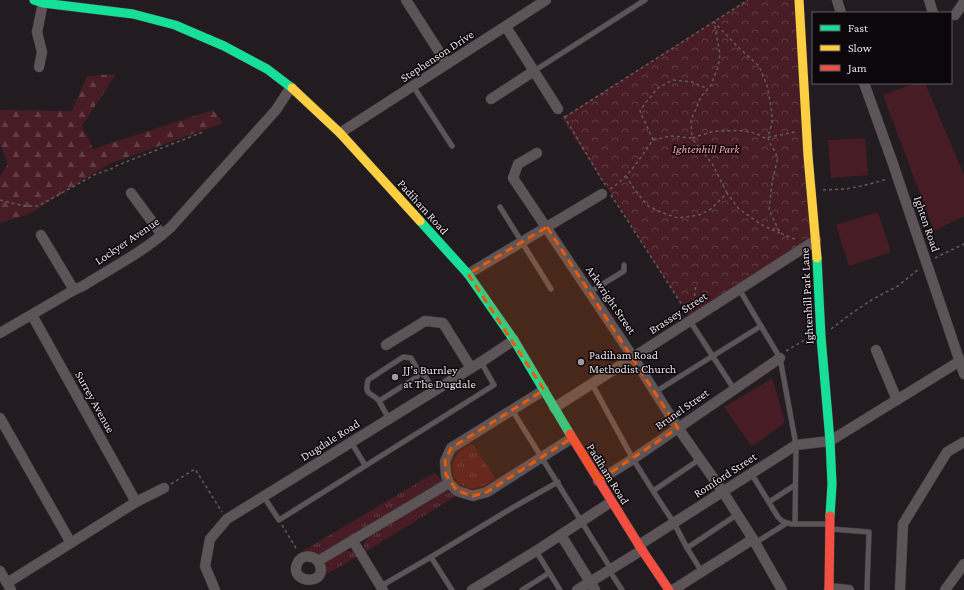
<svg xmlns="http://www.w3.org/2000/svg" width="964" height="590" viewBox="0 0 964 590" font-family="'Crimson Pro',serif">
<defs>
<pattern id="grass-tufts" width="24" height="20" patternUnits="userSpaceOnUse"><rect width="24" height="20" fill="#481c24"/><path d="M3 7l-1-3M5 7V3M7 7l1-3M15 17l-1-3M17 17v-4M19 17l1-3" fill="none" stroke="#623d44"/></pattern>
<pattern id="forest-firs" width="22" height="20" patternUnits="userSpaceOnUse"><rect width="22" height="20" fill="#481c24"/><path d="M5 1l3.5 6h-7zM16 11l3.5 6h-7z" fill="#623d44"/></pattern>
<pattern id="park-crowns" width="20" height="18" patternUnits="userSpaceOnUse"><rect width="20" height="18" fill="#481c24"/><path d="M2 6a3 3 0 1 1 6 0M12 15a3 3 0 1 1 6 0" fill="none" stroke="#623d44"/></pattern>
</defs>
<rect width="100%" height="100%" fill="#221c21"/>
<g fill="url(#grass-tufts)">
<path d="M473 444 495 478C489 482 482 487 476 488 470 489 462 486 458 482 448 472 452 456 464 448 467 446 470 445 473 444Z"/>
<path d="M434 473 444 481 322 554C315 555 309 552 301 552Z"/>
<path d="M444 490 451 492 456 496 365 552C363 546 364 542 369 537L441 491Z"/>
<path d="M346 551 354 552 358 556 325 575C325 575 324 569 324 569 325 560 339 554 346 551Z"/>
</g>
<polygon fill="url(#forest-firs)" points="116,74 82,126 93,149 213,110 223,123 109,164 29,214 0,223 0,176 8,164 0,144 0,110 72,111 87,76"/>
<polygon fill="url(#park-crowns)" points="747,0 800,0 816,240 692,320 562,118"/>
<g fill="#481c24">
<polygon points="916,83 925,83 964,175 964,216 934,231 883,95"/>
<polygon points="865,138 868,175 831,178 828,140"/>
<polygon points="878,212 891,252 849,266 836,225"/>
<polygon points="771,379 773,381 785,421 783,424 756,444 751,445 724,407"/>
</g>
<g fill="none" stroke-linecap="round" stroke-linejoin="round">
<defs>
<g id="lane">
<polyline points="534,71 645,0"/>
<polyline points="413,86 452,146"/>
<polyline points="500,207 551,289"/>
<polyline points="739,289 780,358 796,445 795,524"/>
<polyline points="590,292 624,271 624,265"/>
<polyline points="690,321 734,389"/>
<polyline points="419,372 424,375 435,391"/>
<polyline points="592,384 633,459 653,491 674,523 687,548 702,572"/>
<polyline points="655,392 761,326"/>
<path d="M379 401 417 377 419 372 411 358 403 357 368 380C364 397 371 391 379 401L389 419"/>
<polyline points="512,410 611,569"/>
<polyline points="351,442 365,465"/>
<polyline points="751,473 778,517 782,521 791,524 829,524"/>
<polyline points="653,491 700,459"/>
<polyline points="264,497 279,520 494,385 481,362"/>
<polyline points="769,502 795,485"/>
<polyline points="831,529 869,532 867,590"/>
<polyline points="755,543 787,523"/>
<polyline points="687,548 738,514"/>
<polyline points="536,551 560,590"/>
<polyline points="609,570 622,590"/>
<polyline points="381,586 431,557"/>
<polyline points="452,590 431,557 512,508 558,482"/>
<polyline points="522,590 549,573"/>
</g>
<g id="street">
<polyline points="406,0 447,64"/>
<polyline points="837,0 841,13"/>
<polyline points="929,0 933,13"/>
<polyline points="955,15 964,2"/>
<polyline points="506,27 558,109"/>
<polyline points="39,67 42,52 37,32 43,3"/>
<polyline points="864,83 892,161 964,374"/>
<polyline points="491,99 534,71"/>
<polyline points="340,133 546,0"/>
<polyline points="537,153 518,164 513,178 633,357 678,428 723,492 753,539 782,590"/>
<polyline points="131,193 162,235"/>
<polyline points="41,235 74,290"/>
<polyline points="468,274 602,194"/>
<polyline points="32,315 136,502"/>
<path d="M0 333 74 290 83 286C113 267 145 251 171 227L276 110 291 87"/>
<polyline points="386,345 425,321 443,323 471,368"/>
<polyline points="876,350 897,400"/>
<polyline points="544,390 451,448 445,461 446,475 449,483 457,491 473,496 487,492 572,438"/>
<polyline points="554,408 816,240"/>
<polyline points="0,418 71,543"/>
<polyline points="598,481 633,459 780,358"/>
<polyline points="561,535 595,590"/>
<polyline points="353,541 383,590"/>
<polyline points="639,545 796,445 830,441 960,361"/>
<path d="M318 561C332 586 289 585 297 564 301 554 312 555 318 561L449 483"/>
<polyline points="0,571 11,590"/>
<polyline points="7,583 136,502 164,488"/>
<polyline points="829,588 849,590"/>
<polyline points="215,590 205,566 210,539 227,519 481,362 514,340"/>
<polyline points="472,590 536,551 611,502"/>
<polyline points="577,590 642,550"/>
<polyline points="673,590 753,539"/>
<polyline points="900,590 903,524 947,452 964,442"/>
<polyline points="945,590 964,564"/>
</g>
<g id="fast">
<polyline points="34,0 43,3 133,14 175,25 224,46 267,69 292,88"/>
<polyline points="420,221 468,274 514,340 570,434"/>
<polyline points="817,258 821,337 830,441 832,484 830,516"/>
</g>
<g id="slow">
<polyline points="799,0 808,156 817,258"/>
<polyline points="292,88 340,133 420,221"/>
</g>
<g id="jam">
<polyline points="570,434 642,550 669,590"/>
<polyline points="829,590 830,516"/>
</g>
</defs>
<use href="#lane" stroke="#3d383c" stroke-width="6"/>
<use href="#street" stroke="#3d383c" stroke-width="11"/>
<use href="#fast" stroke="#3d383c" stroke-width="10"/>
<use href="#slow" stroke="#3d383c" stroke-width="10"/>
<use href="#jam" stroke="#3d383c" stroke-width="10"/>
<g stroke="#615b5e" stroke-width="1.5" stroke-dasharray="3 3" stroke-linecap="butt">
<polyline points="564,116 605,185"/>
<polyline points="565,117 748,0"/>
<polyline points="653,140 640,111 646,102 658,88 673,80 692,82 708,89"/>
<polyline points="626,176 635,190 648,206 663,213 678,218 699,215 711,209 727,193 739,209 762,225 780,233"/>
<path d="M610 189C630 176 639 159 653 140L671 136 692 138 691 120 701 97 711 85 718 67 720 54 714 22 738 47 759 66 767 85 772 113V123L768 137 769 142 776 153 777 161 772 183 769 210 780 233 797 240"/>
<polyline points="823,190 845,189 862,186 888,179"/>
<path d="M727 193 713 165 692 138C698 136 705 134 711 132 715 131 719 131 724 131 739 130 751 130 765 138L795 132"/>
<polyline points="611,195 686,311"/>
<polyline points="0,200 24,206 38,206 96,174 111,169 118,165 203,132"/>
<polyline points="935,258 941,255 964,244"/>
<polyline points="693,308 696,284"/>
<polyline points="831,329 852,313 873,299 898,286 919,269"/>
<polyline points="786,351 810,337"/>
<polyline points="171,484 195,469 222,512"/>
<polyline points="282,525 297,550"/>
</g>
<use href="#lane" stroke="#5c5457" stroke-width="5"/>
<use href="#street" stroke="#5c5457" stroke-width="10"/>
<use href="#fast" stroke="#16e098" stroke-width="9"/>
<use href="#slow" stroke="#ffcf43" stroke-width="9"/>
<use href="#jam" stroke="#f24e42" stroke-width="9"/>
</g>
<path fill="#e8590c" fill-opacity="0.2" stroke="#e8590c" stroke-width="3" stroke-dasharray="8 5" stroke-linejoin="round" d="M547 227 678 428 598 481 572 438 487 492 473 496 457 491 446 475 445 461 451 448 544 390 468 274Z"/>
<g fill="#a19ba0" stroke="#0b070a" stroke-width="1.5">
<circle cx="581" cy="362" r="4"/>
<circle cx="395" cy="377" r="4"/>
</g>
<g text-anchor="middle" stroke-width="3" stroke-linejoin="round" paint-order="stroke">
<g font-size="12" fill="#e6dfe5" stroke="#0b070a">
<text transform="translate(437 56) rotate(-33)" y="4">Stephenson Drive</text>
<text transform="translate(423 207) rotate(48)" y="4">Padiham Road</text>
<text transform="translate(927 224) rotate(71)" y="4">Ighten Road</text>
<text transform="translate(127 241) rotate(-34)" y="4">Lockyer Avenue</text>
<text transform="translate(807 296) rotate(-93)" y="4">Ightenhill Park Lane</text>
<text transform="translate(611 300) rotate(56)" y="4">Arkwright Street</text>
<text transform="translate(678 313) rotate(-33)" y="4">Brassey Street</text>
<text transform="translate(95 402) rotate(61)" y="4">Surrey Avenue</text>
<text transform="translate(682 409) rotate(-35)" y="4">Brunel Street</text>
<text transform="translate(330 440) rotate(-32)" y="4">Dugdale Road</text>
<text transform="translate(608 474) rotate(58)" y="4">Padiham Road</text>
<text transform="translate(725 475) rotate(-33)" y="4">Romford Street</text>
</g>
<g font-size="12" font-style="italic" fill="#ffa5b0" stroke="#0b070a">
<text x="706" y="153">Ightenhill Park</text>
</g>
<g font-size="12" fill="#e6dfe5" stroke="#0b070a" text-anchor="start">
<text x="589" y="359">Padiham Road<tspan x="589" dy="14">Methodist Church</tspan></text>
<text x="403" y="374">JJ’s Burnley<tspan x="403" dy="14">at The Dugdale</tspan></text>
</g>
</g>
<rect x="812" y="12" width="140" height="72" fill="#0b070a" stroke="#635d62"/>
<rect x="820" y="25" width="20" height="6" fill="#16e098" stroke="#635d62"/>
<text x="848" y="32" font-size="12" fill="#e6dfe5">Fast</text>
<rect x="820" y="45" width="20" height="6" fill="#ffcf43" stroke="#635d62"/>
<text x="848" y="52" font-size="12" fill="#e6dfe5">Slow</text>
<rect x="820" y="65" width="20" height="6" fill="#f24e42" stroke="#635d62"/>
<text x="848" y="72" font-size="12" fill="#e6dfe5">Jam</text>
</svg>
